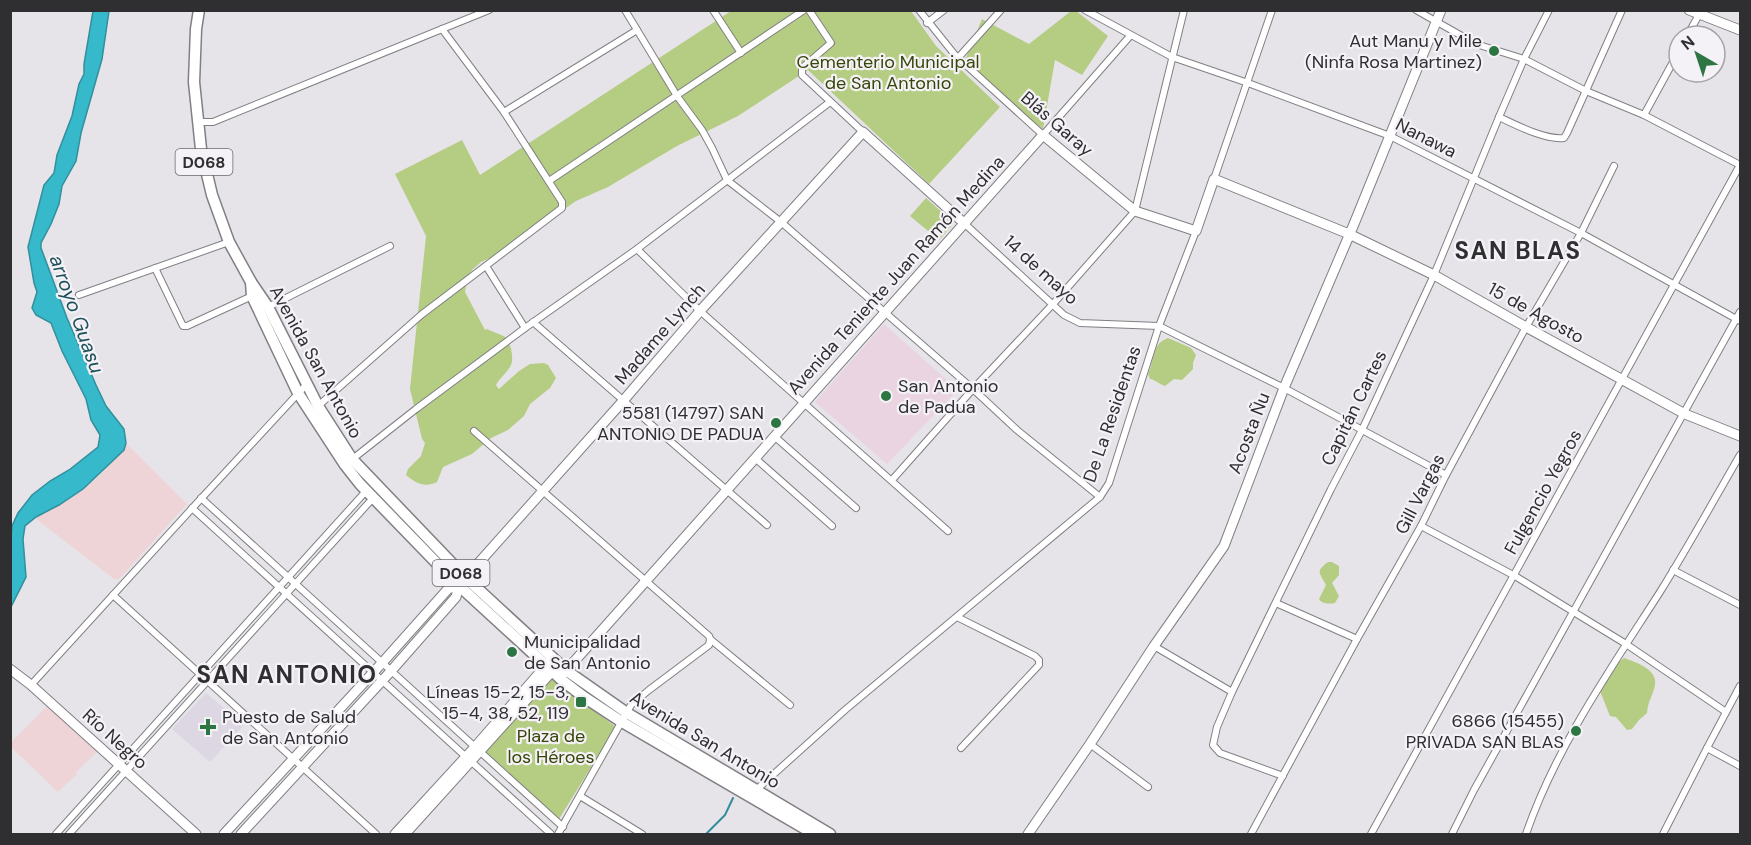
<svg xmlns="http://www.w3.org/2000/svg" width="1751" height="845" viewBox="0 0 1751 845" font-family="'DM Sans',sans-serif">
<rect width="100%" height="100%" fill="#e6e4e9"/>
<polygon fill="#dcd7e3" points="206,693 244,725 210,762 172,729"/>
<g fill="#eed4d7">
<polygon points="127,444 187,504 119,579 114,579 35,518 67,501 83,489 101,474"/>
<polygon points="47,706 97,752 76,772 77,774 58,792 11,747 11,742"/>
</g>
<polygon fill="#ead4e1" points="884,324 958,390 887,464 815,402"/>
<g fill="#b4cd83">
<path d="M731 11H911L936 46 1000 107 929 184 808 70 738 116 677 146 608 187 576 201 501 253 481 262 472 270 467 280 465 292 485 330 487 329C492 332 501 334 505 337 511 342 514 359 511 365 507 373 500 378 496 385L499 389 519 371 530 364 544 363 548 365 556 378 550 388 530 404 524 416 508 430 491 438 472 454 443 467 437 482C425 488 415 483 406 475L408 469 421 456 425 443 422 439 410 389 426 236 395 174 462 140 480 175Z"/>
<polygon points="1071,11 1076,11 1108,36 1082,75 1055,60 1043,129 963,65 982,19 1029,44"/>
<polygon points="926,198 954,223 939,240 910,216"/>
<path d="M1168 338 1191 348 1196 355 1193 363V369L1182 380 1174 379 1165 386C1159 384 1156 380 1150 379L1148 374C1155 360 1151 344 1168 338Z"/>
<path d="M1328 562H1332L1339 566V575L1332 583 1339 596 1335 603C1329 604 1322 604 1319 599L1326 585C1321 574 1314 572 1328 562Z"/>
<path d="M1624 658C1635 662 1658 669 1655 685 1653 696 1648 700 1647 713L1639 720 1632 729 1627 730 1616 717 1610 716 1600 691 1609 670Z"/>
<polygon points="550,678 616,727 559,819 485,752"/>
</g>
<polygon fill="#35b9cb" stroke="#338f9c" stroke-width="1.5" points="93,11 109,11 102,59 81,133 76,161 62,186 59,204 51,224 41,243 41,248 67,318 96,385 106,406 124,429 126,443 124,450 83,489 59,505 36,517 25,526 23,539 26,577 11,607 11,537 12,526 18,513 32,495 50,481 69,470 98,447 100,435 91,420 86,399 62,351 51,323 36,315 32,308 37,292 34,283 28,247 44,185 54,173 57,155 72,116 79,84 84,74 84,64"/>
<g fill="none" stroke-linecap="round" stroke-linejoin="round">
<polyline stroke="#338f9c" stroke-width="2" points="706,834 725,815 733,798"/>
<defs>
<g id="street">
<polyline points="625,10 677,96 702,130 712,148 727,180 781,222 973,389 1017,430 1100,497"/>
<polyline points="713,10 741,53"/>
<polyline points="809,10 831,43 802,68 802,75 863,132"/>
<polyline points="919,10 955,55 1043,135 1130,36"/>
<polyline points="1085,10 1172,57 1248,83 1390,136 1581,233 1740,321"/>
<polyline points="1416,10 1476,44 1524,59 1586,91 1644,115 1740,165"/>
<polyline points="927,23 944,10"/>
<polyline points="1687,36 1701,11"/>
<polyline points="958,58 1001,10"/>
<polyline points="504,112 637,30"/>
<polyline points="1644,115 1679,51"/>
<path d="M1499 117C1516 125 1545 140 1564 138L1567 133 1622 10"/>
<polyline points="198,122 213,122 489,10"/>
<polyline points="1214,179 1272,10"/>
<polyline points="549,181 804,10"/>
<polyline points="965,224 1064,315 1080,323 1159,326 1284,388 1446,475"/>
<polyline points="637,249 700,311 948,531"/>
<polyline points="486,266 525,328"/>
<polyline points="155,268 183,326 187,326 252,296"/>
<polyline points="79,295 229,242"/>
<polyline points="268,307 390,246"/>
<polyline points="533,322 767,525"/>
<polyline points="318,406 421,315 562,208 562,202 504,112 442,29"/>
<polyline points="474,431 709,636 710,639 790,705"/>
<polyline points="774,436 856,508"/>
<polyline points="755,458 832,526"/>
<polyline points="350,461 416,409 525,328 637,249 830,102"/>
<polyline points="892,480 973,389 1053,304 1135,211 1184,10"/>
<polyline points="201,498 563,827"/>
<polyline points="192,508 551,834"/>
<polyline points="1421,526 1515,576 1626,644 1726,712"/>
<polyline points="1673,570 1740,605"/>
<polyline points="113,595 376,834"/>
<polyline points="1276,603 1357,639"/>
<polyline points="957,617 1035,656 1039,660 1039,665 961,748"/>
<polyline points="1154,646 1232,692"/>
<polyline points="31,685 197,503 306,385"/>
<polyline points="1090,744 1148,787"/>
<polyline points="1707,748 1740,766"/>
<polyline points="1283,776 1220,753 1213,745 1217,727 1232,692 1331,489 1362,430 1434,275 1499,117 1524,59 1549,10"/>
<polyline points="755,791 845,710 1100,497 1109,483 1159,326 1196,231"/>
<polyline points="580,796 642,834"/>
<polyline points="56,834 367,490"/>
<polyline points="69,834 374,497"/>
<polyline points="558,834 631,705 649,690 709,645 710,639"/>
<polyline points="1251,834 1357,639 1421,526 1446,475 1526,327 1581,233 1614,166"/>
<polyline points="1371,834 1740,165"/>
<polyline points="1452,834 1474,790 1740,312"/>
<path d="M1526 834C1556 747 1610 670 1660 592 1688 547 1714 500 1740 455"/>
<polyline points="1663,834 1707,748 1740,686"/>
</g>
<g id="secondary">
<polyline points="1689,10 1740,30"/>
<polyline points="10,669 31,685 196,834"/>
<polyline points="563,674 1043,135 1135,211 1196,231 1214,179 1349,234 1434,275 1526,327 1685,414 1740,436"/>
<polyline points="224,834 382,663 448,589 459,585"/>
<polyline points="241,834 391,671 456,597 459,585 623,401 700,311 863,132 965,224"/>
<polyline points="395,834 475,747 549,662"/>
<polyline points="405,834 556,667"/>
<polyline points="1028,834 1090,744 1154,646 1224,546 1284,388 1354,224 1441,10"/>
</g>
<g id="primary">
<polyline points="199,10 196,29 194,82 201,149 212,195 229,242 251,282 268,307 318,406 352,459 466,578 567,671 627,713 830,834"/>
<polyline points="251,282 252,296 298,393 345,465 360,484 455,582 563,681 584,697 622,722 814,834"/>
</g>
</defs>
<use href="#street" stroke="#817f84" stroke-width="8"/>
<use href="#secondary" stroke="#817f84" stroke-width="11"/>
<use href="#primary" stroke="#817f84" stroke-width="13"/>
<use href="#street" stroke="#fff" stroke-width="6"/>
<use href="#secondary" stroke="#fff" stroke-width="9"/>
<use href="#primary" stroke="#fff" stroke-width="10"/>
</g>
<g fill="#2d7643" stroke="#f4f1f7" stroke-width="2">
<circle cx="1494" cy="51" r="6"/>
<circle cx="886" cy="396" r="6"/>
<circle cx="776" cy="423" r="6"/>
<circle cx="512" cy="652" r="6"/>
<rect x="575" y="696" width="12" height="12" rx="3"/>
<path d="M205 718h6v6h6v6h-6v6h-6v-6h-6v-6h6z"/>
<circle cx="1576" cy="731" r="6"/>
</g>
<g text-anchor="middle" stroke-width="4.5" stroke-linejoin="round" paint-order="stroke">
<g fill="#f4f1f7" stroke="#6a686c" stroke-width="1.5">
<rect x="175.5" y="149" width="57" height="26" rx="4.5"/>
<rect x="432.5" y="560" width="57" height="26" rx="4.5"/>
</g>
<g font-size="16" font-weight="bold" fill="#2f2e30">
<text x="204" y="168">D068</text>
<text x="461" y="579">D068</text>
</g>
<g font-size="18" fill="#2f2e30" stroke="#f4f1f7" text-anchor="end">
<text x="1482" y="47">Aut Manu y Mile<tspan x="1482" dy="21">(Ninfa Rosa Martinez)</tspan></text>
<text x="898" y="392" text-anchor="start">San Antonio<tspan x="898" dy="21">de Padua</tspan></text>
<text x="764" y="419">5581 (14797) SAN<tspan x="764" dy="21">ANTONIO DE PADUA</tspan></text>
<text x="524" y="648" text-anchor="start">Municipalidad<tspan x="524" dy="21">de San Antonio</tspan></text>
<text x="569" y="698">Líneas 15-2, 15-3,<tspan x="569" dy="21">15-4, 38, 52, 119</tspan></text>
<text x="222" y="723" text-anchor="start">Puesto de Salud<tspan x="222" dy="21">de San Antonio</tspan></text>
<text x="1564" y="727">6866 (15455)<tspan x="1564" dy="21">PRIVADA SAN BLAS</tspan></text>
</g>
<g font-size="18" fill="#364607" stroke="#f4f1f7">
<text x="888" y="68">Cementerio Municipal<tspan x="888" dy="21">de San Antonio</tspan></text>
<text x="551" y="742">Plaza de<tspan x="551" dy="21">los Héroes</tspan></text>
</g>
<g font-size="18" fill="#2f2e30" stroke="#f4f1f7">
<text transform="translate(1057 124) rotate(41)" y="6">Blás Garay</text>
<text transform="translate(1426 138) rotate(27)" y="6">Nanawa</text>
<text transform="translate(1041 270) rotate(42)" y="6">14 de mayo</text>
<text transform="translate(896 275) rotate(-48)" y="6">Avenida Teniente Juan Ramón Medina</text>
<text transform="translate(1536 313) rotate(29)" y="6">15 de Agosto</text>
<text transform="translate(660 334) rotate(-49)" y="6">Madame Lynch</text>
<text transform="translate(316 362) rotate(61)" y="6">Avenida San Antonio</text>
<text transform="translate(1354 408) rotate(-64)" y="6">Capitán Cartes</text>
<text transform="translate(1112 414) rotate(-71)" y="6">De La Residentas</text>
<text transform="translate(1249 433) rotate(-69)" y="6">Acosta Ñu</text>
<text transform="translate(1543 492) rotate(-61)" y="6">Fulgencio Yegros</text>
<text transform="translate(1420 494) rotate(-63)" y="6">Gill Vargas</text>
<text transform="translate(115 739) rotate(42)" y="6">Río Negro</text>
<text transform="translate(705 740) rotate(31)" y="6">Avenida San Antonio</text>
</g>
<g font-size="20" font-style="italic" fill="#1b5158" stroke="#f4f1f7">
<text transform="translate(77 314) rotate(70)" y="7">arroyo Guasu</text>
</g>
<g font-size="24" font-weight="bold" letter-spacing="1.5" fill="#2f2e30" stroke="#f4f1f7">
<text x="1518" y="259">SAN BLAS</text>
<text x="287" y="683">SAN ANTONIO</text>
</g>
</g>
<rect width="1751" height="845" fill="none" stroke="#2f2e30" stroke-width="24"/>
<g transform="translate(1697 54) rotate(321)"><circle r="28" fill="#f4f1f7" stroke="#a5a3a7" stroke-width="1.5"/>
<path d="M0-4.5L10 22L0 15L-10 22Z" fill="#2d7643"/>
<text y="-9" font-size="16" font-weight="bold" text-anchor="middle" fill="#2f2e30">N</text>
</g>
</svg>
